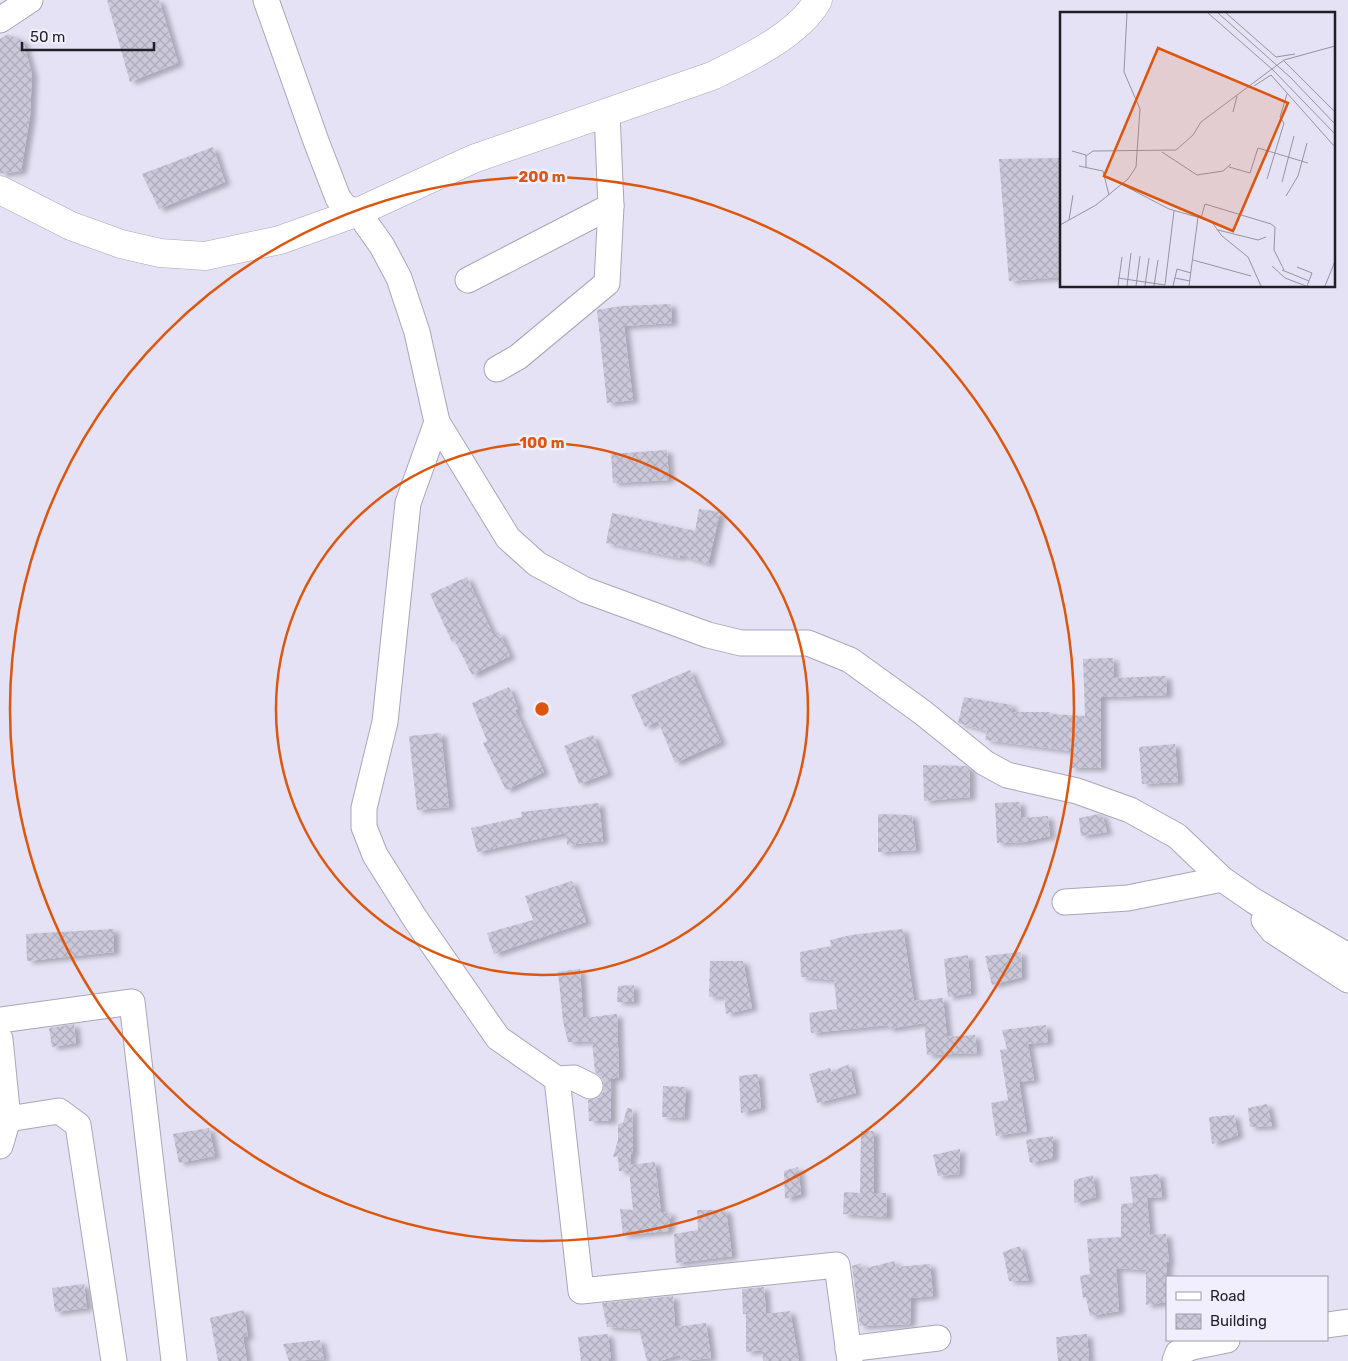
<svg xmlns="http://www.w3.org/2000/svg" width="1348" height="1361" viewBox="0 0 1348 1361" font-family="Rubik,sans-serif">
<defs>
<pattern id="building-cross-hatch" width="8" height="8" patternUnits="userSpaceOnUse" patternTransform="scale(1.25)"><rect width="8" height="8" fill="#cbc8da"/><path d="M0 0l8 8M0 8l8-8" fill="none" stroke="#aeabbb"/></pattern>
<filter id="shadow"><feDropShadow dx="5.5" dy="3" stdDeviation="2.5" flood-color="#0004"/></filter>
</defs>
<rect width="100%" height="100%" fill="#e4e2f4"/>
<g fill="url(#building-cross-hatch)" filter="url(#shadow)">
<polygon points="107,0 159,0 178,63 130,82"/>
<polygon points="8,34 23,41 32,74 30,116 21,171 0,174 0,39"/>
<polygon points="213,147 225,182 159,209 142,174"/>
<polygon points="1062,158 1062,277 1009,281 999,159"/>
<polygon points="671,304 672,323 624,326 633,400 607,403 597,310 622,306"/>
<polygon points="667,450 669,480 613,483 611,454"/>
<polygon points="699,509 720,512 708,564 680,555 680,558 606,543 612,513 695,531"/>
<polygon points="467,577 493,635 499,632 510,656 472,675 455,641 452,642 430,594"/>
<polygon points="1113,658 1114,678 1166,676 1167,695 1101,697 1101,768 1070,768 1071,751 985,740 987,731 958,723 964,697 1012,705 1011,712 1050,712 1049,714 1085,716 1083,659"/>
<polygon points="690,670 721,742 675,763 658,721 645,727 631,695"/>
<polygon points="509,687 518,709 515,710 544,772 506,790 483,743 487,741 472,703"/>
<polygon points="441,733 449,807 417,810 409,736"/>
<polygon points="593,735 608,773 579,784 564,746"/>
<polygon points="1175,744 1178,782 1142,784 1139,747"/>
<polygon points="923,765 966,766 970,770 970,797 924,801"/>
<polygon points="1020,802 1021,818 1048,816 1050,836 1024,842 997,843 995,803"/>
<polygon points="599,803 603,841 567,845 566,833 477,852 471,828 522,817 521,812"/>
<polygon points="878,814 912,815 916,850 878,852"/>
<polygon points="1099,814 1102,815 1107,832 1081,836 1079,818"/>
<polygon points="572,881 586,922 494,954 487,933 533,920 525,896"/>
<polygon points="114,929 114,952 27,961 26,934"/>
<polygon points="903,929 914,1001 943,998 947,1037 975,1035 977,1053 927,1055 924,1023 888,1029 888,1025 811,1033 809,1013 837,1009 834,980 801,977 800,952 831,946 830,940 851,935"/>
<polygon points="1021,952 1022,977 992,985 985,956"/>
<polygon points="968,955 971,993 948,997 944,959"/>
<polygon points="710,961 743,961 752,1008 726,1014 724,996 709,997"/>
<polygon points="580,969 583,1018 617,1014 619,1077 611,1079 611,1121 589,1121 588,1100 598,1098 603,1092 604,1085 602,1078 595,1072 592,1041 568,1042 563,1021 558,972"/>
<polygon points="634,985 634,1002 617,1002 618,986"/>
<polygon points="74,1024 76,1043 52,1047 49,1028"/>
<polygon points="1046,1025 1048,1042 1028,1044 1034,1080 1019,1082 1027,1131 996,1136 991,1103 1008,1100 1000,1050 1007,1049 1002,1030"/>
<polygon points="849,1064 856,1093 817,1103 809,1074 830,1068 831,1072"/>
<polygon points="758,1074 761,1108 741,1113 739,1076"/>
<polygon points="663,1086 686,1087 684,1118 662,1117"/>
<polygon points="1267,1104 1272,1126 1250,1127 1248,1108"/>
<polygon points="627,1108 632,1109 633,1153 631,1154 630,1165 655,1162 661,1212 671,1213 668,1231 623,1235 620,1209 633,1210 629,1171 619,1171 618,1156 613,1157 618,1140 618,1124 623,1123"/>
<polygon points="1234,1115 1238,1135 1212,1144 1209,1117"/>
<polygon points="209,1128 215,1156 179,1163 173,1134"/>
<polygon points="861,1131 874,1131 874,1193 886,1193 887,1217 843,1214 844,1192 860,1193"/>
<polygon points="1053,1136 1053,1158 1030,1163 1026,1140"/>
<polygon points="960,1149 959,1174 938,1176 933,1155"/>
<polygon points="798,1167 801,1194 785,1199 784,1171"/>
<polygon points="1159,1174 1162,1197 1147,1198 1150,1235 1166,1234 1169,1263 1167,1263 1167,1302 1146,1305 1146,1270 1116,1268 1119,1311 1090,1316 1086,1297 1083,1298 1080,1276 1090,1274 1087,1239 1121,1237 1121,1204 1133,1203 1130,1177"/>
<polygon points="1093,1175 1096,1197 1074,1203 1074,1180"/>
<polygon points="697,1210 726,1210 732,1256 676,1263 674,1234 698,1230"/>
<polygon points="1020,1246 1029,1281 1009,1281 1003,1252"/>
<polygon points="895,1261 895,1267 930,1264 933,1296 911,1298 910,1324 860,1326 852,1266 861,1263 862,1269"/>
<polygon points="84,1284 87,1308 55,1312 52,1288"/>
<polygon points="764,1287 766,1314 790,1311 799,1361 763,1361 762,1350 746,1352 746,1314 743,1314 742,1289"/>
<polygon points="673,1296 675,1327 706,1323 711,1358 682,1361 680,1355 659,1361 647,1361 639,1329 607,1327 602,1303"/>
<polygon points="244,1310 248,1337 243,1337 247,1361 218,1361 210,1318"/>
<polygon points="608,1334 611,1361 581,1361 578,1337"/>
<polygon points="1087,1334 1089,1361 1058,1361 1056,1337"/>
<polygon points="320,1340 324,1359 289,1361 283,1344"/>
</g>
<g fill="none" stroke-linecap="round" stroke-linejoin="round">
<defs>
<g id="minor">
<polyline points="266,0 316,141 338,198 345,207 358,212 382,246 399,278 417,332 437,422 508,538 537,564 585,590 708,635 741,643 808,643 850,660 922,712 985,763 1007,775 1077,791 1130,810 1177,836 1222,879 1254,901 1348,956"/>
<polyline points="0,20 30,0"/>
<polyline points="468,280 611,206"/>
<polyline points="497,369 518,357 607,283 611,206 607,113"/>
<polyline points="437,422 408,503 385,722 364,808 364,827 375,855 416,920 498,1038 557,1079 574,1078 590,1086"/>
<polyline points="1065,902 1128,898 1222,879"/>
<polyline points="1264,920 1273,931 1348,980"/>
<polyline points="0,1020 132,1002 174,1361"/>
<polyline points="0,1039 8,1119 0,1146"/>
<polyline points="557,1079 581,1291 837,1265 850,1361"/>
<polyline points="8,1119 59,1111 78,1125 114,1361"/>
<polyline points="1327,1325 1348,1322"/>
<polyline points="848,1349 938,1338"/>
<polyline points="1175,1361 1178,1353 1192,1347 1227,1340"/>
</g>
<path id="major" d="M0 190 71 226 121 244 160 253 205 256 280 240 358 212 473 159 712 76C745 60 800 34 818 0"/>
</defs>
<use href="#minor" stroke="#a8a6b7" stroke-width="27"/>
<use href="#major" stroke="#a8a6b7" stroke-width="29"/>
<use href="#minor" stroke="#fff" stroke-width="25"/>
<use href="#major" stroke="#fff" stroke-width="28"/>
</g>
<g fill="none" stroke="#de560d" stroke-width="2.5">
<circle cx="542" cy="709" r="266"/>
<circle cx="542" cy="709" r="532"/>
</g>
<g transform="translate(1060 12)">
<rect width="275" height="275" fill="#e4e2f4"/>
<path fill="none" stroke="#9694a1" stroke-width="1" d="M148 1 213 58 275 122M158 1 230 65 275 112M166 1 216 45 235 42M224 49 275 100M194 74 211 63 275 135M173 100 177 84M12 139 26 143V155M102 140 137 163 163 159 171 152M26 144 33 139 116 138 133 123 141 110 224 48 275 34M19 154 43 159 49 183M169 155 190 161 198 136 248 151M207 167 224 111 220 105 227 82M222 170 234 124M61 172 109 197 151 209 162 224 188 245 201 274M226 184 238 164 247 131M141 206 145 192 211 212 215 215 214 238 224 258M9 208 13 183M0 213 36 193 68 167 76 155 80 97 64 60 67 1M158 218 198 228 206 225M133 248 191 264M212 254 225 266 246 274M237 255 252 261 247 274M222 258 249 269M58 266 105 273 114 199M115 266 130 269M58 274 62 245M67 274 71 241M76 274 80 244M85 274 89 246M94 274 98 248M113 274 117 257 131 261M129 274 138 205M265 274 275 249"/>
<path fill="#de560d" fill-opacity="0.15" stroke="#de560d" stroke-width="2.5" d="M98 36 228 91 173 219 44 164Z"/>
<rect width="275" height="275" fill="none" stroke="#201f25" stroke-width="2.5"/>
</g>
<circle cx="542" cy="709" r="8" fill="#de560d" stroke="#f1effe" stroke-width="2.5"/>
<g font-size="15" text-anchor="middle" font-weight="bold" fill="#de560d" stroke="#f1effe" stroke-width="5" stroke-linejoin="round" paint-order="stroke">
<text x="542" y="182">200 m</text>
<text x="542" y="448">100 m</text>
</g>
<rect x="1166" y="1276" width="162" height="65" fill="#f1effe" stroke="#9d9ca7"/>
<rect x="1176" y="1292" width="25" height="8" fill="#ffffff" stroke="#9d9ca7"/>
<text x="1210" y="1301" font-size="15" fill="#201f25">Road</text>
<rect x="1176" y="1314" width="25" height="15" fill="url(#building-cross-hatch)" stroke="#9d9ca7"/>
<text x="1210" y="1326" font-size="15" fill="#201f25">Building</text>
<path d="M22 42v8h132v-8" fill="none" stroke="#201f25" stroke-width="2.5"/>
<text x="30" y="42" font-size="15" fill="#201f25" stroke="#f1effe" stroke-width="4" paint-order="stroke">50 m</text>
</svg>
